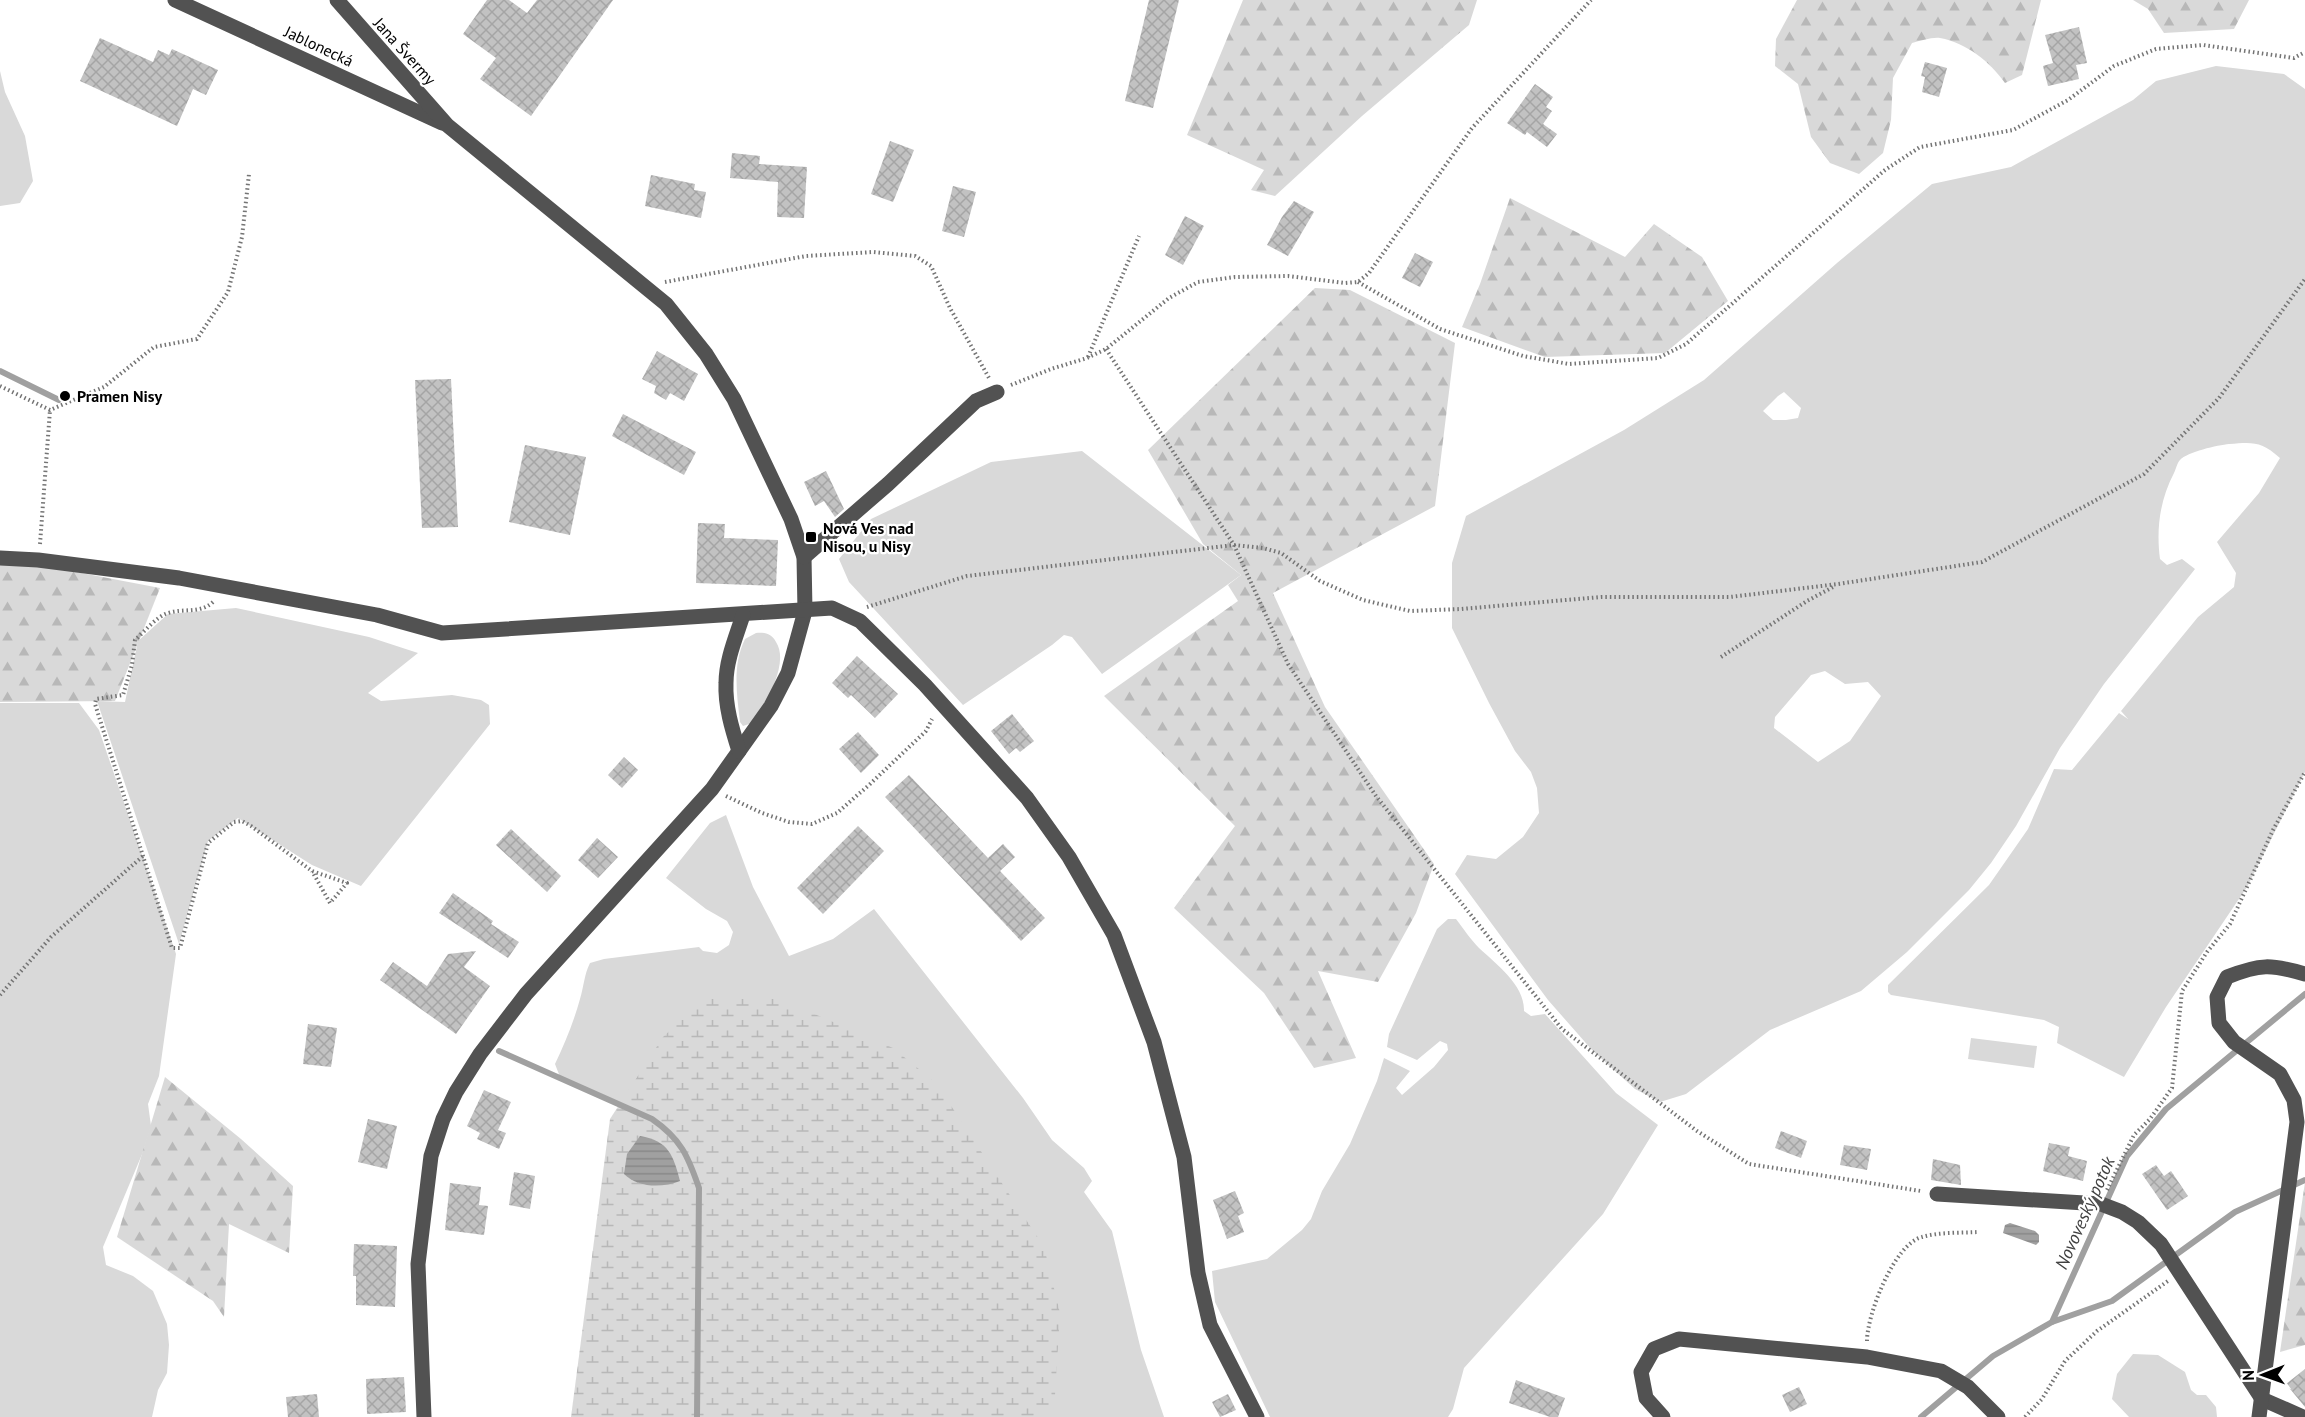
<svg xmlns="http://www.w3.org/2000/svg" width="2305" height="1417" viewBox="0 0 2305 1417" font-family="'PT Sans',sans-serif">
<defs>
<pattern id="forest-firs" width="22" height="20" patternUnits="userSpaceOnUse" patternTransform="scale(1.5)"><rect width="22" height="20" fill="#d9d9d9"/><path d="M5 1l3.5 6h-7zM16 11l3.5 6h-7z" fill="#b8b8b8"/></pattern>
<pattern id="wetland-marsh" width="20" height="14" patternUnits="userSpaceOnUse" patternTransform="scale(1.5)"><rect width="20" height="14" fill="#d9d9d9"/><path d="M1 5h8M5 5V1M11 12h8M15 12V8" fill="none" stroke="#b8b8b8"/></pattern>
<pattern id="water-rules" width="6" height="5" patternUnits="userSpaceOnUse" patternTransform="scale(1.5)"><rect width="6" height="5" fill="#a0a0a0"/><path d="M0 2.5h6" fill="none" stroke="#888"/></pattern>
<pattern id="building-cross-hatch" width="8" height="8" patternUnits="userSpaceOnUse" patternTransform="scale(1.5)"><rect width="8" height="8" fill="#c2c2c2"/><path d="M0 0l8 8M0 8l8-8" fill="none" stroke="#a5a5a5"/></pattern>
</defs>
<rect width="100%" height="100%" fill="#fff"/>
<g fill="#d9d9d9" fill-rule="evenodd">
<path d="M2216 66 2284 74 2305 89V772L2247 887 2166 1007 2124 1077 2057 1043 2059 1027 2044 1020 1891 995 1888 992V985L1989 885 2028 829 2054 769 2072 770 2119 713 2128 719 2121 711 2198 617 2234 587 2236 573 2217 542 2259 493 2280 458C2261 441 2253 442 2229 444 2218 445 2187 452 2180 460 2177 463 2176 469 2174 473 2160 500 2156 528 2160 559L2167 565 2182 559 2195 569 2104 684 2060 748 2016 826 1991 863 1969 890 1907 952 1861 991 1770 1030 1686 1094 1660 1102 1635 1089 1592 1050 1548 1000 1455 874 1467 855 1496 859 1523 837 1539 813 1537 788 1531 772 1515 751 1489 703 1452 628V563L1466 516 1624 430 1704 380 1837 263 1932 184 2011 167 2133 100 2156 81ZM1784 392 1801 408 1798 418 1786 420H1773L1763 411 1778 396ZM1825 671 1845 684 1868 682 1881 696 1850 741 1818 762 1774 728 1775 717 1811 675Z"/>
<polygon points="0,71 5,92 25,136 33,181 20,203 0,206"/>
<polygon points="1082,451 1241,575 1102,674 1072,637 1064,635 1052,645 963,705 849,582 839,559 871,519 991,462"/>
<polygon points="236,608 369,637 418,653 368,693 381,701 452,695 481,700 489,705 490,724 361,886 312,865 238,818 208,841 179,944 97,701 125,702 138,641 168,614"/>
<path d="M756 633C765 632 772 634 776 642 790 663 765 705 752 723L743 726 740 722C737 695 732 665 745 639Z"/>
<polygon points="0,703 79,703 99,730 176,954 159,1076 148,1104 151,1126 143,1152 103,1247 106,1265 133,1276 153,1291 167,1324 169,1345 167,1373 158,1390 152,1417 0,1417"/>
<path d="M726 815 753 887 789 956 833 939 874 909 1023 1098 1052 1140 1084 1168 1092 1181 1084 1192 1112 1231 1141 1350 1164 1417H729L624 1105 560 1077 555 1064C565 1043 574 1021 580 999 584 986 584 975 590 963L604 959 699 947 703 951 717 953 729 945 733 932 727 921 706 909 666 878 710 823Z"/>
<path d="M1448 919H1456C1463 928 1471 940 1479 948 1496 964 1525 985 1524 1011L1531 1016 1545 1014 1616 1093 1658 1125 1603 1214 1464 1368 1453 1409 1448 1417H1270L1215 1302 1212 1271 1267 1259 1302 1230 1311 1219 1322 1191 1350 1144 1377 1081 1384 1058 1410 1071 1396 1088 1402 1095 1434 1067 1448 1050 1447 1044 1440 1041 1417 1060 1387 1047 1389 1034 1437 929Z"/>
<polygon points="1971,1038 2037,1046 2034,1068 1968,1059"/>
<polygon points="2133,1354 2158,1355 2185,1372 2191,1390 2197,1395 2206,1395 2216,1407 2217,1417 2129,1417 2112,1399 2117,1374"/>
</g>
<g fill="url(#forest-firs)">
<polygon points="1243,0 1477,0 1469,25 1362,116 1275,196 1251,190 1264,170 1187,135"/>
<path d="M1797 0H2041L2022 75 2005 83C1990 62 1967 43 1940 38 1932 37 1920 41 1912 43L1893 78 1891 120 1883 153 1859 174 1830 163 1811 137 1798 84 1775 66 1776 39Z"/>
<polygon points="2133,0 2249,0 2234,29 2164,33 2148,9"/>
<polygon points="1510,198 1625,257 1654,224 1702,257 1728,301 1665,353 1545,357 1462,327 1480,284"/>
<polygon points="1315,288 1350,290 1455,343 1435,506 1273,593 1325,707 1434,864 1416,913 1378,982 1318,971 1356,1058 1314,1068 1264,993 1174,908 1235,826 1104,696 1238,601 1228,585 1241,575 1203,544 1148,450"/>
<polygon points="0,561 24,562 160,588 115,701 0,702"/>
<polygon points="165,1077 241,1139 293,1186 289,1253 229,1224 224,1317 213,1301 117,1237"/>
<polygon points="2305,1182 2305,1345 2280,1352"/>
</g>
<polygon fill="url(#wetland-marsh)" points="773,996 893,1048 936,1083 1044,1247 1060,1313 1055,1395 1044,1417 571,1417 610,1119 663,1037 704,999"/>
<g fill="url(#water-rules)">
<path d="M640 1136C669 1141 673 1155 680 1181 662 1188 638 1188 624 1174L627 1154Z"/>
<polygon points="2010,1223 2035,1231 2039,1235 2039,1242 2036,1245 2003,1233 2005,1225"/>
</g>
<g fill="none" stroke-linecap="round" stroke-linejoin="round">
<g stroke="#a0a0a0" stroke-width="6">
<polyline points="0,371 59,400"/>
<path d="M499 1051 652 1119C681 1139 688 1156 699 1188L697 1417"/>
<polyline points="2052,1322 2112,1301 2235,1212 2305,1180"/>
<polyline points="1921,1417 1993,1356 2052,1322 2127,1156 2166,1109 2305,994"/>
</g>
</g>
<g fill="url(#building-cross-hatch)">
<polygon points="487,0 509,0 527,13 537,0 613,0 531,116 480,79 496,58 463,34"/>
<polygon points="1149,0 1179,0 1153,108 1125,101"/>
<polygon points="2079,27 2087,63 2076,65 2079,79 2048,86 2043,66 2053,63 2045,35"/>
<polygon points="100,38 153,62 158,50 169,55 172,49 218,70 206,95 193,89 177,126 80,81"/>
<polygon points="1925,62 1947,68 1939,97 1922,92 1925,77 1921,76"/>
<polygon points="1535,84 1553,97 1546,107 1552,111 1543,124 1557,134 1547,147 1527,132 1525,135 1507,123"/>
<polygon points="890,141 914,150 893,202 871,194"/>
<polygon points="732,153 760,156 759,164 807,167 804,218 777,217 778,182 730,178"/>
<polygon points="651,175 695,184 694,190 706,192 701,218 645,206"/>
<polygon points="953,186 976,192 964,237 942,231"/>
<polygon points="1294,201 1314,212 1288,256 1267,245 1282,217"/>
<polygon points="1185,216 1204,226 1183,265 1165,255"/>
<polygon points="1415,253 1433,262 1420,287 1402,278"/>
<polygon points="657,351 698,374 684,401 670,393 666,400 654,393 656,386 642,379"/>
<polygon points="451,379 458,527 422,528 415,380"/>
<polygon points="623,414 696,452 684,475 612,436"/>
<polygon points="525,445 586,457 570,535 509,522"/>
<polygon points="826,471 844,509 835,517 824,501 815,506 804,482"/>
<polygon points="698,523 725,524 724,538 778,540 776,586 696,583"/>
<polygon points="857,656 898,694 875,718 851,695 848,698 832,683"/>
<polygon points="1012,714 1034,741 1020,752 1016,748 1009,754 991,731"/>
<polygon points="858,732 879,755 861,773 839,749"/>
<polygon points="624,757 638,770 622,788 608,775"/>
<polygon points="909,775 988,858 1003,844 1015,857 1000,871 1045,918 1021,941 885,797"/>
<polygon points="858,826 884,851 823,914 797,888"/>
<polygon points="511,829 561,876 547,892 496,845"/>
<polygon points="597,838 618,857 598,878 578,860"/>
<polygon points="453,893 493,921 491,924 519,942 508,958 439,913"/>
<polygon points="476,951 464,967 490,986 456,1034 380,980 393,962 427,986 448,954"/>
<polygon points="308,1024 337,1028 331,1067 303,1064"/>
<polygon points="484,1090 511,1102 498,1130 506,1133 499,1149 477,1139 480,1133 467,1126"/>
<polygon points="368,1119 397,1126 387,1169 358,1162"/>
<polygon points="1781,1131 1807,1141 1801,1158 1775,1148"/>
<polygon points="2049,1143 2070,1147 2068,1156 2087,1161 2083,1181 2043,1171"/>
<polygon points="1844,1145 1871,1149 1867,1170 1840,1165"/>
<polygon points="1933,1159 1960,1165 1961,1185 1931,1180"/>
<polygon points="2156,1165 2164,1176 2171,1171 2188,1196 2167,1210 2142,1174"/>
<polygon points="514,1172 535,1176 530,1209 509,1205"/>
<polygon points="450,1183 481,1187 479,1205 488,1206 484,1235 445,1230"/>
<polygon points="1235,1191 1244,1213 1238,1216 1244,1232 1227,1239 1213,1200"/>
<polygon points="354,1244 397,1246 395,1307 356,1305 356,1276 353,1276"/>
<polygon points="2305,1369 2305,1407 2286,1384"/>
<polygon points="404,1377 406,1412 367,1414 366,1379"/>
<polygon points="1516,1380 1565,1398 1558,1417 1550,1417 1509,1403"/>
<polygon points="1799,1387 1807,1404 1790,1412 1782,1395"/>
<polygon points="317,1394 319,1417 288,1417 286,1397"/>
<polygon points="1228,1394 1236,1410 1220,1417 1212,1402"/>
</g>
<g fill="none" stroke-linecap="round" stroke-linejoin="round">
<g stroke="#747474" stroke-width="4" stroke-dasharray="1.5 3" stroke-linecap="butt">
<polyline points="665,282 806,256 873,252 915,256 931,266 950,308 989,378"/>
<polyline points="1358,282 1440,329 1523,356 1569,364 1658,358 1686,344 1885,170 1920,147 2013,130 2068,100 2114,66 2156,49 2203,45 2294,58 2305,52"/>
<polyline points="1106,349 1234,545 1288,664 1376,796 1562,1029 1697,1131 1749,1164 1921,1191"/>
<polyline points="1088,357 1139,236"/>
<polyline points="1011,385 1051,369 1087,358 1106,349 1169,298 1198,282 1235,277 1288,276 1345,283 1358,282 1369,273 1472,128 1591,0"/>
<polyline points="0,386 50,410 104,387 154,347 197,339 228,292 242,237 249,174"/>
<polyline points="40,544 50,410"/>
<path d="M213 602C200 614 184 608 168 613 157 616 144 632 135 640L132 665 123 695 96 699 95 704 172 948H180L208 843 234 822 242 821 251 826 312 871 347 883 330 903 312 871"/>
<polyline points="867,607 967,576 1234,545 1263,548 1281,553 1320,581 1363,600 1410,611 1461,609 1601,597 1730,597 1838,584 1982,562 2144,474 2219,398 2305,279"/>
<polyline points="1721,657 1807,601 1835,586"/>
<polyline points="726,796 762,813 789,822 812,824 837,813 869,785 926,731 932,719"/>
<polyline points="0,995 51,937 143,856"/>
<polyline points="2107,1190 2134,1135 2150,1119 2172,1088 2182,991 2207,952 2230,924 2273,830 2305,772"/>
<path d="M1867 1341C1867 1315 1894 1244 1922 1237 1939 1232 1960 1233 1978 1232"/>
<polyline points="2025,1417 2042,1399 2065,1361 2097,1331 2168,1281"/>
</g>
<g stroke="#525252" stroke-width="15">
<polyline points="175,0 442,123"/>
<polyline points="337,0 447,125 666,304 706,354 734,399 791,519 804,557 805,611 788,673 771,706 712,789 526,994 480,1054 456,1092 443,1119 431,1156 418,1264 424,1417"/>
<polyline points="804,557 888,484 976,401 997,392"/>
<polyline points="0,558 38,560 179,578 377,615 442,633 832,608 860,621 925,685 1027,798 1069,857 1114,935 1154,1042 1184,1157 1198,1273 1210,1325 1257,1417"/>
<path d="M739 751C732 729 725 706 726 683 726 660 736 637 743 615"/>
<polyline points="1937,1194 2101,1204 2122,1212 2138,1222 2161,1244 2262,1399 2303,1417"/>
<polyline points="1663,1417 1646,1398 1641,1372 1654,1349 1679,1339 1867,1357 1941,1371 1968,1387 1998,1417"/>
<path d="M2259 1417 2297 1122 2294 1100 2280 1074 2234 1042 2219 1023 2217 997 2227 977C2260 964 2271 964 2305 974"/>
</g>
</g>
<g fill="#000" stroke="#fff" stroke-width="2">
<circle cx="65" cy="396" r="6"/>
<rect x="805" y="531" width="12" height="12" rx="3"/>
</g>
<g text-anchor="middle" stroke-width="4.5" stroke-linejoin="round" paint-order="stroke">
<g font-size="16" fill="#000" stroke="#fff">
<text transform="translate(319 46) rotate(25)" y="6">Jablonecká</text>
<text transform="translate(405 51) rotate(48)" y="6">Jana Švermy</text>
</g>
<g font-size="16" font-weight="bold" fill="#000" stroke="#fff" text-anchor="start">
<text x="77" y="402">Pramen Nisy</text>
<text x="823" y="534">Nová Ves nad<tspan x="823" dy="18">Nisou, u Nisy</tspan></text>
</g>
<g font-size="18" font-style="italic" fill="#414141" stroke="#fff">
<text transform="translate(2085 1213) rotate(-66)" y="6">Novoveský potok</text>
</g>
</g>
<g transform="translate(2263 1375) rotate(269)" stroke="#ffffff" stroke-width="4.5" paint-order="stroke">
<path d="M0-4.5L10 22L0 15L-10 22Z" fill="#000000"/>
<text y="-9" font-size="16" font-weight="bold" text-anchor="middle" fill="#000000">N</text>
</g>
</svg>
